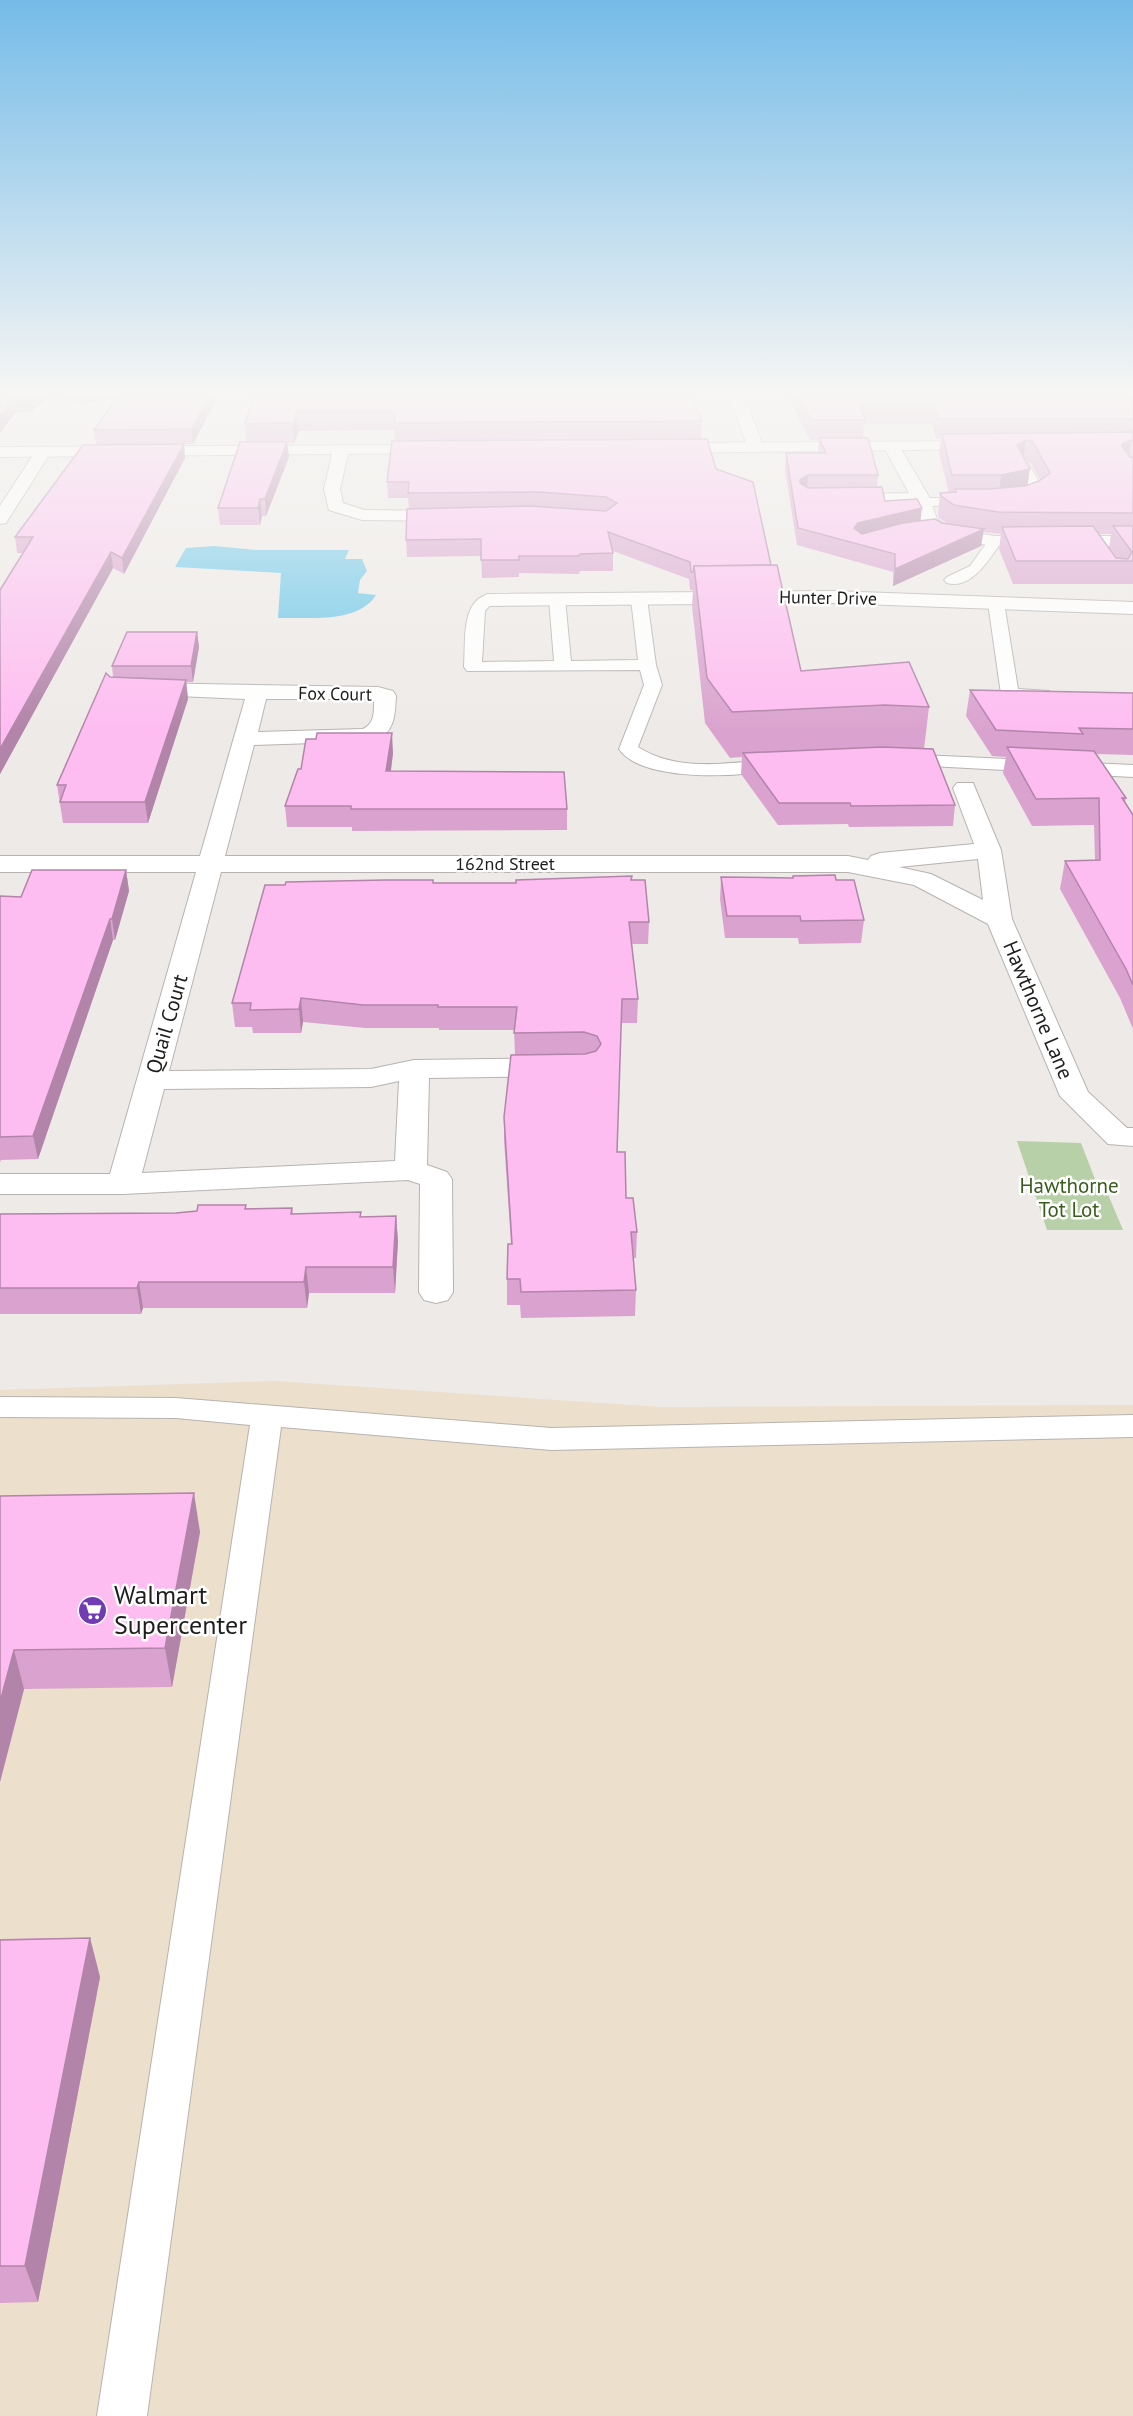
<svg xmlns="http://www.w3.org/2000/svg" width="1133" height="2416" viewBox="0 0 1133 2416" font-family="'PT Sans',sans-serif">
<rect width="100%" height="100%" fill="#eeeae7"/>
<polygon fill="#ecdfcc" points="275,1381 661,1407 1133,1405 1133,2416 0,2416 0,1390"/>
<polygon fill="#b7d0a7" points="1017,1141 1081,1143 1100,1192 1107,1192 1123,1230 1047,1230"/>
<path fill="#6ac6e8" d="M214 546 257 550H349L345 559H362L367 571 360 580 358 593 376 595C358 624 308 617 278 618L281 573 175 567 186 548Z"/>
<g fill="none" stroke-linecap="round" stroke-linejoin="round">
<defs>
<g id="service">
<polygon points="218,391 239,391 219,399 213,395"/>
<polygon points="1023,462 1028,463 1045,493 1037,500 1010,503 1010,497 1030,492 1016,466"/>
<polygon points="920,493 926,498 976,498 983,502 976,506 923,506 917,501 849,502 842,498 849,494"/>
<path d="M995 537 1002 541C990 558 972 590 947 583L944 580 947 577 970 566 990 538Z"/>
<path d="M557 594 565 599 571 661 638 660 631 599 639 594 647 599 656 665 662 685 638 747C678 773 733 763 778 758L785 760 787 764 785 768C748 777 643 784 619 749L644 685 640 670 467 671 464 667C466 645 460 602 487 595L495 600 485 611 482 662 554 661 549 599Z"/>
<polygon points="996,598 1004,603 1018,689 1049,691 1052,695 1049,699 1010,699 1001,694 988,603"/>
<polygon points="900,754 1133,765 1133,777 893,764 891,760"/>
<polygon points="0,1397 176,1398 551,1428 1133,1415 1133,1437 551,1450 281,1427 147,2416 97,2416 250,1425 176,1418 0,1417"/>
</g>
<g id="minor">
<polygon points="830,391 823,395 746,401 764,448 756,453 748,448 731,401 648,402 641,398 648,394"/>
<polygon points="892,442 900,447 929,497 937,519 951,529 995,536 1133,536 1133,546 995,546 940,538 920,522 911,497 884,447"/>
<polygon points="341,445 349,450 340,489 343,503 364,510 451,511 460,516 451,521 362,520 329,510 324,489 333,450"/>
<polygon points="43,447 51,452 6,523 0,524 0,506 37,449"/>
<polygon points="833,591 1133,602 1133,614 833,603 487,606 477,600 487,594"/>
<path d="M142 683 378 687 393 691 396 696C395 715 395 732 375 741L254 745 225 856H848L868 860 871 856 880 853 974 844 953 788 957 783H973L1001 850 1012 919 1088 1092 1127 1128H1133V1146L1108 1144 1060 1096 988 924 914 885 848 872H221L169 1071 371 1069 414 1060 554 1058 565 1061 569 1067 565 1073 554 1076 429 1078 427 1165 447 1172 452 1179 453 1292 448 1300 436 1303 424 1300 419 1292 420 1184 408 1180 123 1194H0V1174H110L196 872H0V856H200L245 699 134 694 131 689 134 684ZM266 699H374C374 712 375 723 363 729L258 732ZM978 859 983 900 931 874 899 867ZM399 1081 395 1161 142 1173 164 1089 371 1087Z"/>
</g>
<g id="tertiary">
<polygon points="984,441 990,443 992,446 990,449 664,453 656,448 664,443"/>
<polygon points="435,445 441,447 443,450 441,453 0,457 0,447"/>
</g>
</defs>
<use href="#service" stroke="#b7b3b1" stroke-width="2"/>
<use href="#minor" stroke="#b7b3b1" stroke-width="2"/>
<use href="#tertiary" stroke="#b7b3b1" stroke-width="2"/>
<use href="#service" fill="#fff" fill-rule="evenodd"/>
<use href="#minor" fill="#fff" fill-rule="evenodd"/>
<use href="#tertiary" fill="#fff" fill-rule="evenodd"/>
</g>
<g fill="#daa3cf" fill-rule="evenodd">
<polygon points="0,391 216,391 216,400 193,444 96,444 94,430 117,398 78,404 49,397 32,411 15,413 0,433"/>
<polygon points="255,391 702,421 701,439 716,469 771,565 801,671 929,707 924,749 955,805 953,826 849,827 848,824 778,825 741,774 742,757 730,758 705,723 692,606 693,590 690,590 689,579 613,551 613,571 580,571 579,574 519,573 519,577 482,578 481,556 407,557 406,540 409,509 408,498 388,498 387,482 395,441 394,430 299,431 294,443 287,443 289,457 266,516 262,516 260,525 220,525 218,508 246,442 245,424"/>
<path d="M790 391H1133V584H1013L999 549 1001 534 983 532 981 546 893 586V572L797 545 785 469 786 453H818L819 440H810L789 400ZM864 424H932L936 439H941L939 453 949 493H940L938 514 939 518 948 524 921 521 885 501 877 487 878 475 863 438ZM1025 460 1030 462 1040 480 1028 485ZM1099 534H1111L1109 548Z"/>
<polygon points="184,444 185,458 124,574 113,568 0,774 0,590 23,553 17,553 15,537"/>
<polygon points="197,632 199,647 193,682 186,682 188,699 148,823 63,823 57,785 110,677 113,677 112,666"/>
<polygon points="970,690 1133,693 1133,755 1096,754 1126,798 1125,803 1133,815 1133,1029 1120,998 1060,889 1065,861 1095,860 1094,825 1032,826 1003,773 1006,757 992,756 966,716"/>
<polygon points="393,753 391,771 567,809 567,830 352,831 352,827 287,827 285,806"/>
<polygon points="126,870 129,891 115,940 113,940 38,1159 1,1160 0,1162 0,896 21,897"/>
<polygon points="793,876 836,880 864,920 861,943 799,944 798,938 725,938 720,899 721,877 793,878"/>
<polygon points="632,880 649,922 648,944 632,944 638,999 637,1023 621,1023 617,1152 626,1198 637,1232 636,1258 633,1258 636,1290 635,1316 521,1318 520,1305 507,1305 507,1279 511,1244 504,1141 504,1117 515,1055 514,1030 439,1030 439,1028 365,1028 303,1022 301,1033 253,1033 252,1027 235,1027 232,1003 434,883 516,883"/>
<polygon points="246,1208 292,1208 293,1214 361,1212 361,1217 396,1216 398,1241 395,1293 309,1293 307,1308 143,1308 141,1314 0,1314 0,1214 176,1213"/>
<polygon points="0,1496 200,1532 172,1687 24,1689 0,1782"/>
<polygon points="90,1938 100,1977 38,2302 0,2303 0,1939"/>
</g>
<g fill="#b284a9">
<polygon points="38,391 48,391 49,397 32,411 15,413 0,433 0,416 13,399"/>
<polygon points="76,391 130,391 131,396 78,404"/>
<polygon points="211,391 216,391 216,400 193,444 192,429"/>
<polygon points="297,411 299,431 294,443 293,423"/>
<polygon points="1026,440 1023,460 1017,445"/>
<polygon points="1131,440 1128,460 1119,464 1122,444"/>
<polygon points="287,442 289,457 266,516 265,499"/>
<polygon points="184,444 185,458 124,574 122,558"/>
<polygon points="1030,469 1027,489 999,496 1001,475"/>
<polygon points="808,475 807,492 799,496 800,480"/>
<polygon points="260,499 262,516 260,525 258,508"/>
<polygon points="922,508 920,525 856,540 854,528 858,523"/>
<polygon points="984,529 981,546 893,586 895,569"/>
<polygon points="111,552 113,568 0,774 0,749"/>
<polygon points="197,632 199,647 193,682 191,666"/>
<polygon points="186,680 188,699 148,823 145,802"/>
<polygon points="392,733 393,753 388,792 386,771"/>
<polygon points="126,870 129,891 115,940 112,919"/>
<polygon points="110,919 113,940 38,1159 33,1136"/>
<polygon points="301,998 303,1022 301,1033 299,1009"/>
<polygon points="396,1216 398,1241 395,1293 393,1267"/>
<polygon points="306,1267 309,1293 307,1308 304,1282"/>
<polygon points="139,1282 143,1308 141,1314 137,1288"/>
<polygon points="194,1493 200,1532 172,1687 165,1648"/>
<polygon points="14,1650 24,1689 0,1782 0,1702"/>
<polygon points="90,1938 100,1977 38,2302 25,2266"/>
</g>
<g fill="#febdf1" stroke="#b284a9" stroke-width="1.5">
<polygon points="0,391 38,391 30,398 13,399 0,416"/>
<polygon points="122,391 212,391 192,429 94,430"/>
<polygon points="255,391 689,391 702,421 394,423 395,411 297,411 293,423 245,424"/>
<polygon points="796,391 1133,391 1133,419 938,419 934,405 860,405 865,420 811,420"/>
<polygon points="1133,432 1133,441 1131,440 1122,444 1122,447 1130,457 1133,458 1133,513 998,512 954,505 941,496 940,493 956,492 955,489 990,489 1025,486 1039,481 1050,473 1033,442 1026,440 1017,445 1030,469 1001,475 952,475 942,434"/>
<polygon points="819,438 868,438 878,475 808,475 800,480 800,483 808,488 882,487 885,501 917,499 922,508 858,523 854,528 862,534 903,523 935,519 942,523 984,529 895,569 895,554 798,528 786,453 826,453"/>
<polygon points="707,439 716,469 753,482 771,565 694,566 693,572 691,572 690,562 608,532 613,553 580,554 579,556 519,556 519,560 481,560 481,539 406,540 407,509 530,506 606,511 617,503 606,497 540,492 408,493 409,482 387,482 392,441"/>
<polygon points="240,442 287,442 265,499 260,499 258,508 218,508"/>
<polygon points="184,444 122,558 111,552 0,749 0,590 33,537 15,537 83,445"/>
<polygon points="1093,526 1116,558 1128,559 1132,552 1113,526 1133,526 1133,561 1016,561 1002,527"/>
<polygon points="777,565 801,671 909,662 929,707 885,705 732,712 707,678 694,566"/>
<polygon points="127,632 197,632 191,666 112,666"/>
<polygon points="106,673 110,677 186,680 145,802 60,802 66,785 57,785"/>
<polygon points="970,690 1133,693 1133,729 1079,728 1083,734 996,730"/>
<polygon points="317,733 392,733 386,771 564,772 567,809 351,809 351,806 285,806 298,769 301,769 306,739 316,739"/>
<polygon points="882,747 933,749 955,805 851,806 850,803 779,803 743,753"/>
<polygon points="1007,747 1094,751 1126,798 1122,798 1133,815 1133,985 1126,969 1065,861 1100,860 1099,798 1036,799"/>
<polygon points="32,870 126,870 112,919 110,919 33,1136 0,1137 0,896 21,897"/>
<polygon points="835,875 836,880 854,880 864,920 801,921 800,916 727,916 721,877 793,878 793,876"/>
<polygon points="632,876 631,880 645,880 649,922 629,922 638,999 622,999 617,1152 625,1152 626,1198 633,1198 637,1232 631,1232 636,1290 521,1292 520,1279 507,1279 508,1244 512,1244 504,1117 511,1055 585,1054 596,1051 601,1044 597,1036 584,1032 514,1033 517,1007 438,1007 438,1005 363,1005 301,998 299,1009 250,1010 251,1003 232,1003 265,885 285,885 286,882 386,880 433,880 433,883 516,883 516,880"/>
<polygon points="198,1205 246,1205 245,1209 292,1208 291,1214 361,1212 360,1217 396,1216 393,1267 306,1267 304,1282 139,1282 137,1288 0,1288 0,1214 176,1213 197,1211"/>
<polygon points="194,1493 165,1648 14,1650 0,1702 0,1496"/>
<polygon points="90,1938 25,2266 0,2266 0,1940"/>
</g>
<linearGradient id="sky" x2="0" y2="1"><stop stop-color="#75bbe8"/><stop offset="0.54" stop-color="#f7f6f4"/><stop offset="1" stop-color="#f7f6f4" stop-opacity="0"/></linearGradient>
<rect width="1133" height="730" fill="url(#sky)"/>
<defs>
<symbol id="supermarket-disc" viewBox="-11 -11 22 22"><circle r="9.5" fill="#713cb3" stroke="#fff"/><path d="M-6-5.5h2.5l.6 2H6L4.5 2H-2.5L-4.4-4H-6ZM-1.5 3.2a1.3 1.3 0 1 0 .1 0ZM3 3.2a1.3 1.3 0 1 0 .1 0Z" fill="#fff"/></symbol>
</defs>
<g fill-rule="evenodd">
<use href="#supermarket-disc" x="76" y="1594" width="33" height="33"/>
</g>
<g text-anchor="middle" stroke-width="5" stroke-linejoin="round" paint-order="stroke">
<g font-size="18" fill="#1e1d1c" stroke="#fff">
<text transform="translate(828 598) rotate(1)" y="6">Hunter Drive</text>
<text transform="translate(335 694) rotate(1)" y="6">Fox Court</text>
<text x="505" y="870">162nd Street</text>
</g>
<g font-size="21" fill="#1e1d1c" stroke="#fff">
<text transform="translate(1038 1010) rotate(67)" y="7">Hawthorne Lane</text>
<text transform="translate(167 1024) rotate(-74)" y="7">Quail Court</text>
</g>
<g font-size="21" fill="#395d1a" stroke="#fff">
<text x="1069" y="1193">Hawthorne<tspan x="1069" dy="24">Tot Lot</tspan></text>
</g>
<g font-size="26" fill="#1e1d1c" stroke="#fff" text-anchor="start">
<text x="114" y="1604">Walmart<tspan x="114" dy="30">Supercenter</tspan></text>
</g>
</g>
</svg>
